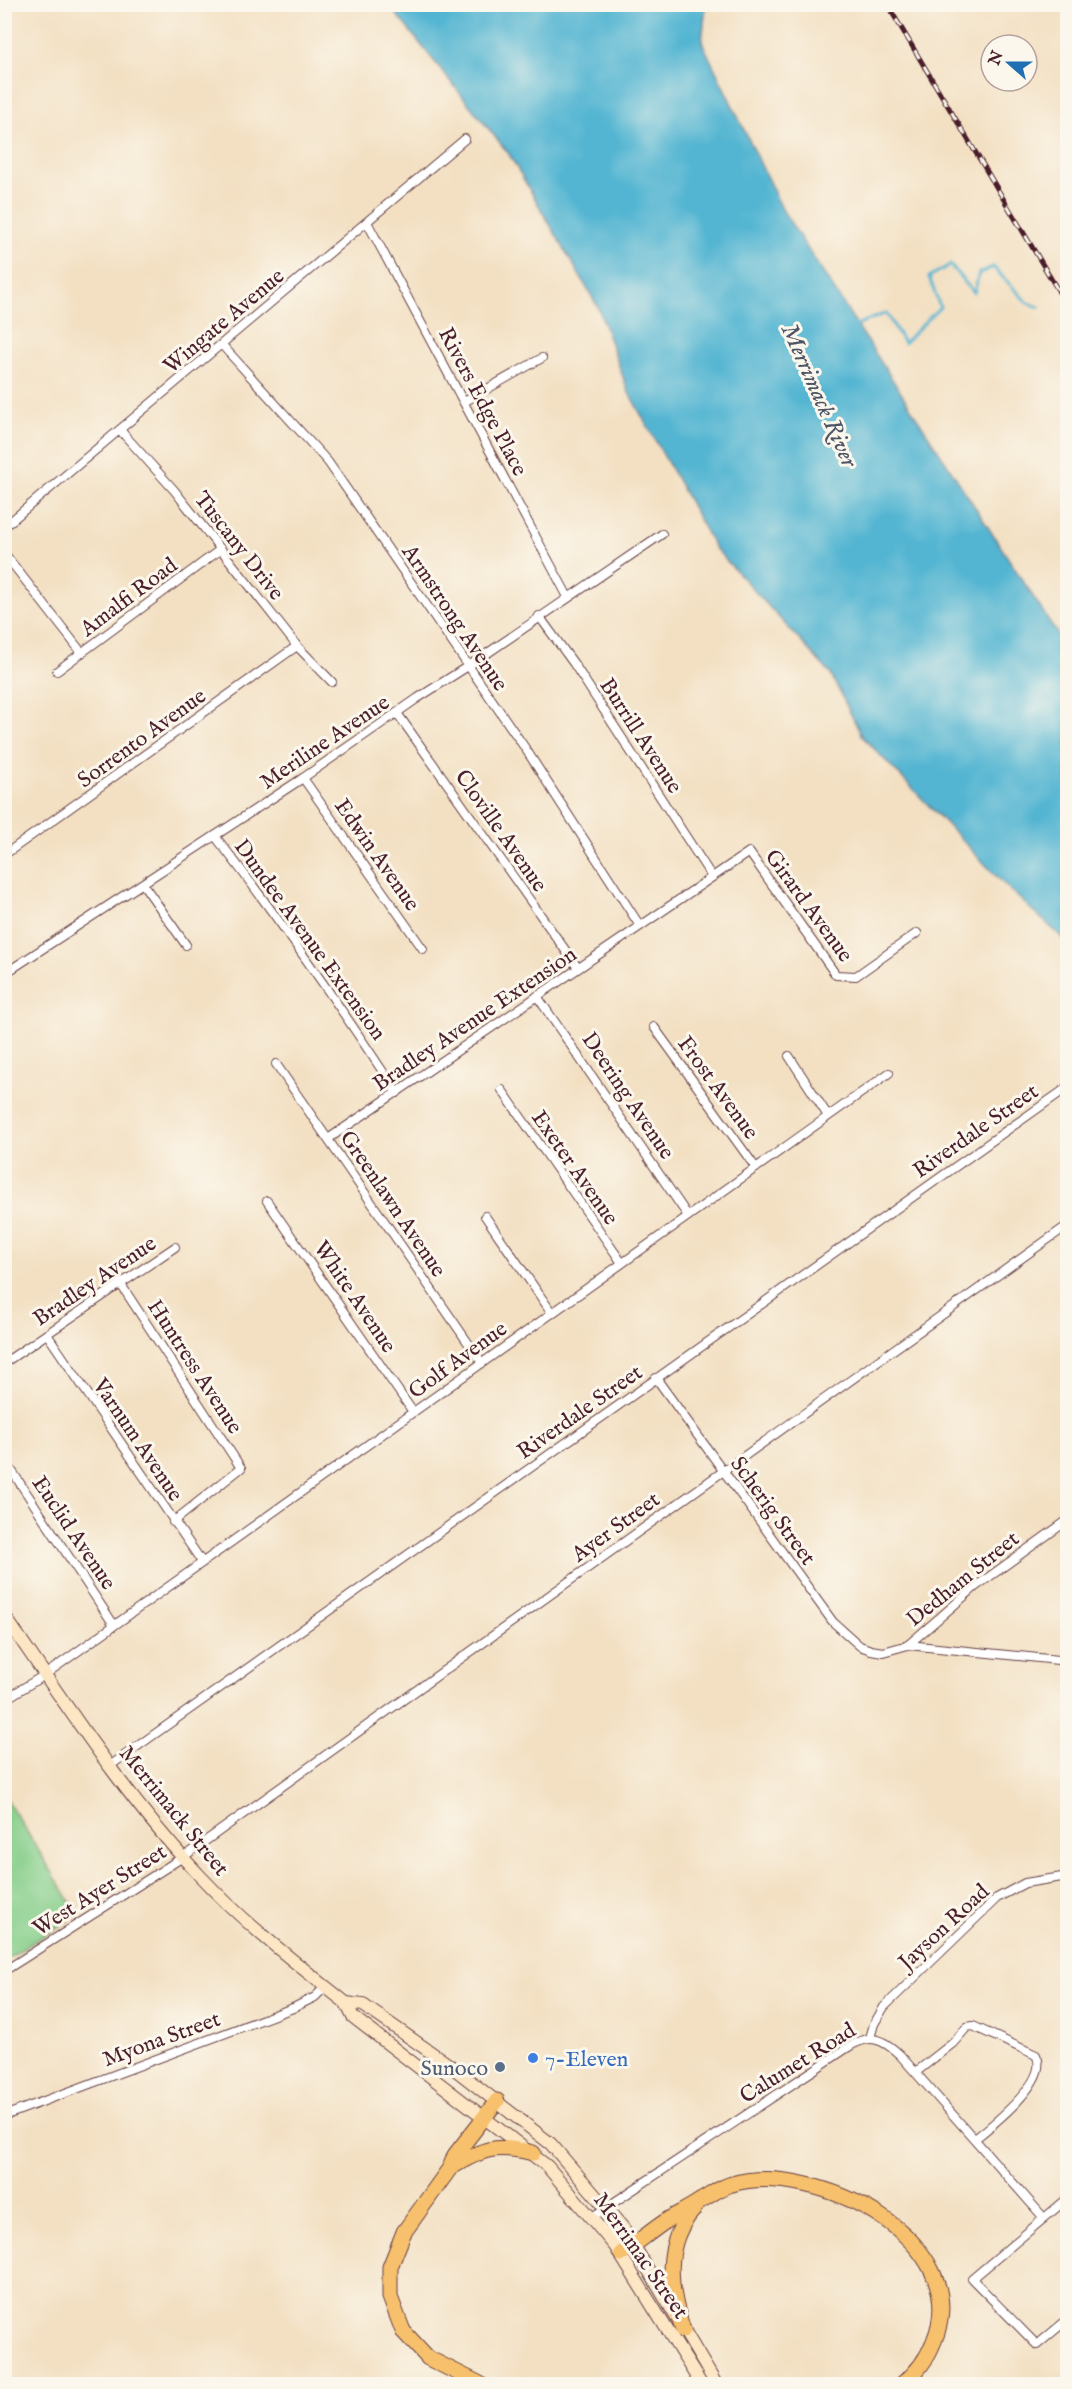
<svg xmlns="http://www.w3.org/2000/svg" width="1072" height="2389" viewBox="0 0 1072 2389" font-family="'IM FELL English',serif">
<rect width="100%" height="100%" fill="#fbf7ec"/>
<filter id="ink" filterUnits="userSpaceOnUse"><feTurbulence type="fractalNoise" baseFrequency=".0167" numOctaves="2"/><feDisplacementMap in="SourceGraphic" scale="12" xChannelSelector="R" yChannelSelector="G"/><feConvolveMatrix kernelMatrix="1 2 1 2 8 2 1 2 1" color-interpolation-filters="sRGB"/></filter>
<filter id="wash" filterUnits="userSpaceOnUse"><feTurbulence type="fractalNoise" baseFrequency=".008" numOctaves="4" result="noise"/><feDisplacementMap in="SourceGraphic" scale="24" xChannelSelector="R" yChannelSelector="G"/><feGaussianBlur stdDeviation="1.35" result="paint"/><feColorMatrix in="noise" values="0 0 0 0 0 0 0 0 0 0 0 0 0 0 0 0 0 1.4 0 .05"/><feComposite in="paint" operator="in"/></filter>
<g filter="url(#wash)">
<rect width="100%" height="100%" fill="#f3e0c3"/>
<polygon fill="#85ce8a" stroke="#68765a" stroke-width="1.5" points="4,1795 78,1914 5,1960 4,1960"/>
<polygon fill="#53b5d2" stroke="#4e6a7e" stroke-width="1.5" points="389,5 706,5 702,42 783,211 1067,649 1067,942 1007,887 862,736 830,673 715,548 628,391 598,307 509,154"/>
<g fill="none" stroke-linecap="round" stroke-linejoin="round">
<polyline stroke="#53b5d2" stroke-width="3" points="854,326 886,313 904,343 940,307 929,277 950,265 974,293 979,273 993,267 1028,303 1039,307"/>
</g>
</g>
<g filter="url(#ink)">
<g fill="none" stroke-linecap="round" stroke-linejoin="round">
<defs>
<g id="minor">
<polyline points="367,222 568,597"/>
<polyline points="222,345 328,462 525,748 640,926"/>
<polyline points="464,402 542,358"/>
<polyline points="120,430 174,490 297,646 332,682"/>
<polyline points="4,527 465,139"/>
<polyline points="4,553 82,653"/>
<polyline points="539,616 574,664 712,877"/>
<polyline points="57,671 221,549"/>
<polyline points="397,713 578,968"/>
<polyline points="303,778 423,949"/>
<path d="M215 836C280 919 339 1005 397 1093"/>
<polyline points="4,855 297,646"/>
<polyline points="143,884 186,945"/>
<polyline points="4,974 303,778 418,698 476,661 662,534"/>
<polyline points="537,996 688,1216"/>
<polyline points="654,1027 756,1168"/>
<polyline points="789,1056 828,1116"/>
<polyline points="276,1064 482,1363"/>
<polyline points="502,1090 622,1263"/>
<polyline points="328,1139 749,852 836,975 856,976 917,933"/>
<polyline points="267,1201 413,1412"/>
<polyline points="485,1216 552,1313"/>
<polyline points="120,1283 241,1468 173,1522"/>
<polyline points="47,1334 202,1562"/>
<polyline points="4,1363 175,1247"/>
<polyline points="656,1378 833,1622 860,1646 871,1650 883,1652 908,1645 975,1587 1068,1520"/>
<polyline points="4,1459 114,1625"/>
<polyline points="908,1645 1068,1661"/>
<polyline points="4,1700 46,1674 889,1073"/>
<polyline points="111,1765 1068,1087"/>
<polyline points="4,1971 183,1857 1068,1225"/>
<polyline points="870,2038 874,2024 884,2007 997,1898 1025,1883 1068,1876"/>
<path d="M916 2072 953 2043 967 2027 973 2026 1036 2055C1051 2080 991 2126 975 2139"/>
<polyline points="4,2116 293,2008 315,1997 325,1987"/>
<polyline points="1068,2198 972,2279 1037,2345 1068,2319"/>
<path d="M592 2217 847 2048C870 2033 882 2038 900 2055L1044 2218"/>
</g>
<g id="secondary">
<path d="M4 1615C65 1703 127 1800 201 1877 245 1924 296 1963 346 2003L353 2017 547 2166 615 2246 701 2384"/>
<polyline points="346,2003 363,2005 452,2067 551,2144 624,2229 716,2384"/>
</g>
<g id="motorway">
<path d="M450 2168C483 2148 496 2144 533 2153"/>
<path d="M621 2254C637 2243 652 2230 669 2219 679 2213 690 2208 700 2201 711 2195 720 2187 732 2184 814 2160 976 2240 934 2341 927 2359 917 2373 902 2384"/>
<path d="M683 2330C669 2289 662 2244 694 2209"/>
<polyline points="4,2384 5,2384"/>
<polyline points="480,2384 428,2358 403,2331 390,2297 390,2267 404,2232 450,2168 455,2155 497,2101"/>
</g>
</defs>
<use href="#minor" stroke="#633c42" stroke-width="10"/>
<use href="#secondary" stroke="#633c42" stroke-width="14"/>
<use href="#motorway" stroke="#633c42" stroke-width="17"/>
<use href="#minor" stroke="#fff" stroke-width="8"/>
<use href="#secondary" stroke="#fce6c4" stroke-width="12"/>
<use href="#motorway" stroke="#f7c06c" stroke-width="15"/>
<defs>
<polyline id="rail" points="887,4 1068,307"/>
</defs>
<use href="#rail" stroke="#4a1f2b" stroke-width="5"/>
<use href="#rail" stroke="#fbf7ec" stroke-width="3" stroke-dasharray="9" stroke-linecap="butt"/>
</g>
</g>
<circle fill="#3f7fe0" stroke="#fbf7ec" stroke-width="2" cx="533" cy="2058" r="6"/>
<circle fill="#5c6f8a" stroke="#fbf7ec" stroke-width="2" cx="500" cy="2067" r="6"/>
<g text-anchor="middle" stroke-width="6" stroke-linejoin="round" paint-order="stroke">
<g font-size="22" fill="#4a1f2b" stroke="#fbf7ec">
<text transform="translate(223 320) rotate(-40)" y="8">Wingate Avenue</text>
<text transform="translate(484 401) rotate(62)" y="8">Rivers Edge Place</text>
<text transform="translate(240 545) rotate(52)" y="8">Tuscany Drive</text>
<text transform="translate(128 596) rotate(-37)" y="8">Amalfi Road</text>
<text transform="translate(456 617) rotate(56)" y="8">Armstrong Avenue</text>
<text transform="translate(642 735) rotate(57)" y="8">Burrill Avenue</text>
<text transform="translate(141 737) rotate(-36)" y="8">Sorrento Avenue</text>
<text transform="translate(324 741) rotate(-34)" y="8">Meriline Avenue</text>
<text transform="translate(502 830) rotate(55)" y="8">Cloville Avenue</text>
<text transform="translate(378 854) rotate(55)" y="8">Edwin Avenue</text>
<text transform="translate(810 905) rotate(54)" y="8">Girard Avenue</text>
<text transform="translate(311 939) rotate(54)" y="8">Dundee Avenue Extension</text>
<text transform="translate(474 1018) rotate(-34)" y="8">Bradley Avenue Extension</text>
<text transform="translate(719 1087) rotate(54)" y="8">Frost Avenue</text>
<text transform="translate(629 1095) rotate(56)" y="8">Deering Avenue</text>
<text transform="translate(975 1130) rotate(-35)" y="8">Riverdale Street</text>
<text transform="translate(576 1167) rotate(55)" y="8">Exeter Avenue</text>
<text transform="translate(394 1203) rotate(56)" y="8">Greenlawn Avenue</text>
<text transform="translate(94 1280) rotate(-34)" y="8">Bradley Avenue</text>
<text transform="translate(356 1296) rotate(56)" y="8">White Avenue</text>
<text transform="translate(457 1359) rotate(-36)" y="8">Golf Avenue</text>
<text transform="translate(196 1366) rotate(57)" y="8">Huntress Avenue</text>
<text transform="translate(579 1411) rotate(-35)" y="8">Riverdale Street</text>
<text transform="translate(139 1439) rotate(56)" y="8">Varnum Avenue</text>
<text transform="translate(774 1510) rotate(54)" y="8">Scherig Street</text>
<text transform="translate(615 1526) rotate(-36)" y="8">Ayer Street</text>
<text transform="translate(75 1532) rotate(56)" y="8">Euclid Avenue</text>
<text transform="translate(962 1578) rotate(-39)" y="8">Dedham Street</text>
<text transform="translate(175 1810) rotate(51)" y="8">Merrimack Street</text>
<text transform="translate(99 1889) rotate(-32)" y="8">West Ayer Street</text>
<text transform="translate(943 1926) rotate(-43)" y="8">Jayson Road</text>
<text transform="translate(161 2038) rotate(-20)" y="8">Myona Street</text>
<text transform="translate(797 2062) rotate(-32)" y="8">Calumet Road</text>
<text transform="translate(642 2255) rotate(55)" y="8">Merrimac Street</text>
</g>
<g font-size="22" fill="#366cbe" stroke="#fbf7ec" text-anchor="start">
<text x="545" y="2066">7-Eleven</text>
</g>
<g font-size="22" fill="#4e5e75" stroke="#fbf7ec" text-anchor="end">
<text x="488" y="2075">Sunoco</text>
</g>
<g font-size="24" font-style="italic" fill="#4d5465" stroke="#fbf7ec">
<text transform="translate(820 395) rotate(66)" y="8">Merrimack River</text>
</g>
</g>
<rect width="1072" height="2389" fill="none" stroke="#fbf7ec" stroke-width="24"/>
<g transform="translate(1009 63) rotate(291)"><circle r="28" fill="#fbf7ec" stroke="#b4a19f" stroke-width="1.5"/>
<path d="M0-4.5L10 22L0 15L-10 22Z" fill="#1f6fb2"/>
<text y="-9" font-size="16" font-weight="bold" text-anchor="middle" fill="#4a1f2b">N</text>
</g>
</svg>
